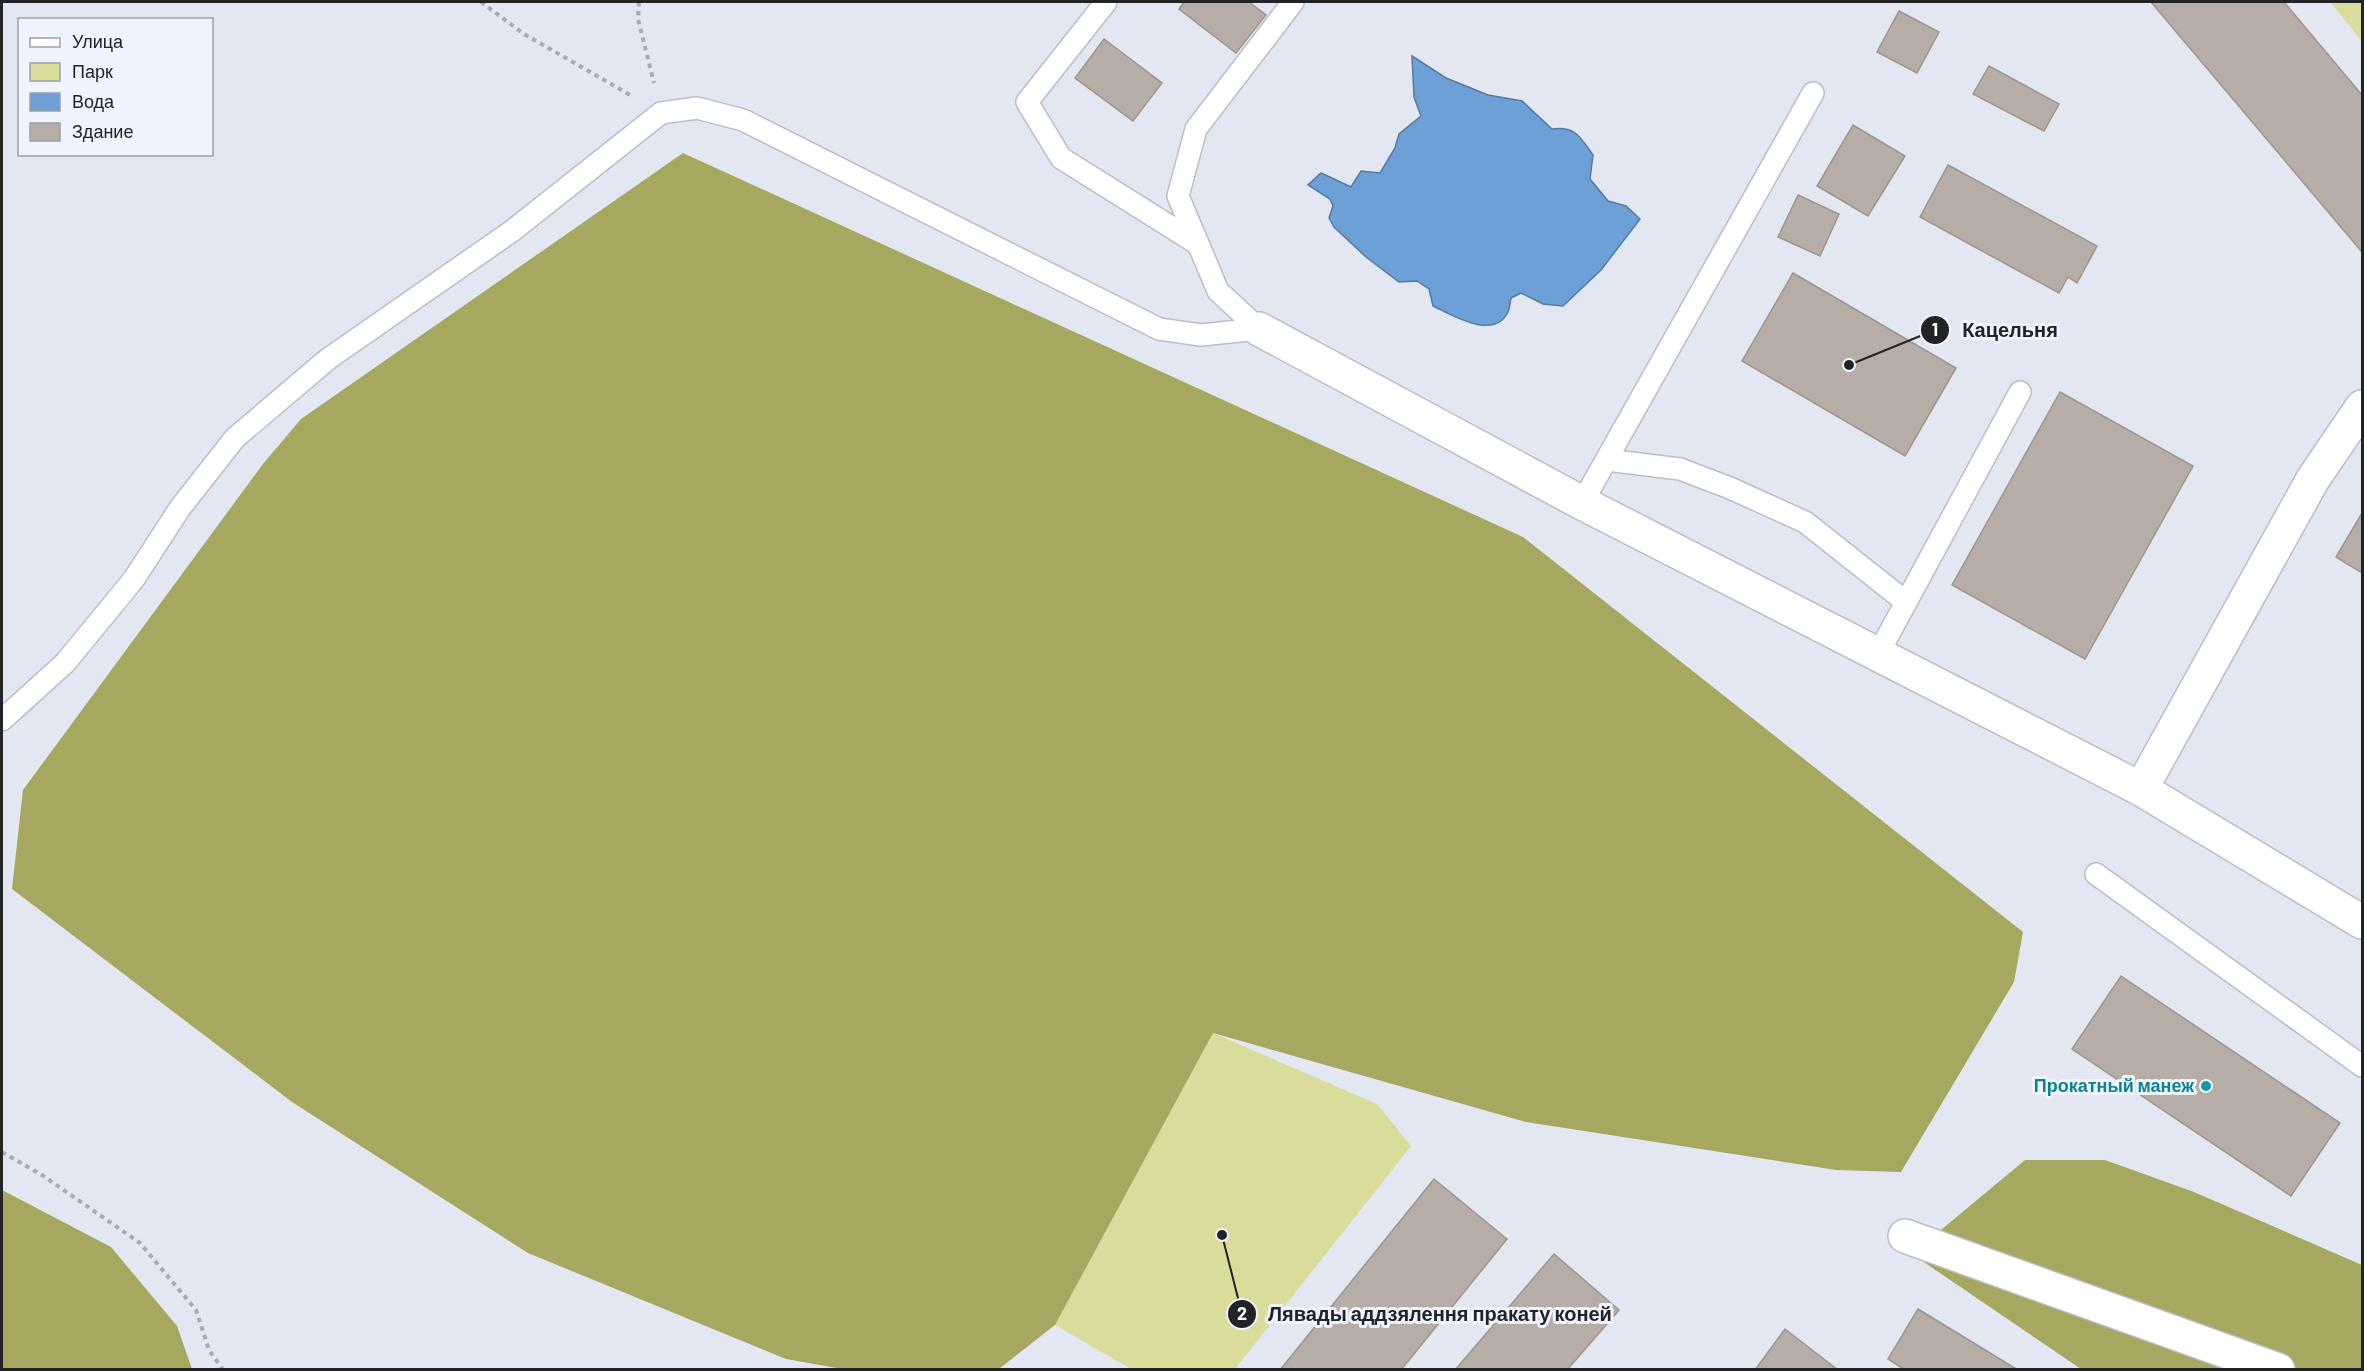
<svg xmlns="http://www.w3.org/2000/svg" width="2364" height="1371" viewBox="0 0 2364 1371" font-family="Barlow,sans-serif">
<rect width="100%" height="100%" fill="#e3e7f1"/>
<g fill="#d9dc9a">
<polygon points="2330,2 2362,2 2362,41"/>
<polygon points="1213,1033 1377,1104 1411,1146 1235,1369 1131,1369 1055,1325"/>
</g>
<g fill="#a5a85e">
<polygon points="683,153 1523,537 2023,932 2014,982 1901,1172 1836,1170 1526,1122 1213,1033 1055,1325 1000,1368 993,1369 842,1369 786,1359 528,1253 292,1102 12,889 23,790 263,464 301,419"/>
<polygon points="2025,1160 2105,1160 2194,1192 2362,1265 2362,1369 2081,1369 1912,1254"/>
<polygon points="2,1190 111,1247 177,1326 192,1369 2,1369"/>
</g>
<path fill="#6ca0d6" stroke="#567aa2" stroke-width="1.5" d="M1412 56 1446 78 1488 95 1522 101 1552 129C1576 126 1580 137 1593 155L1590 179 1608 201 1626 206 1640 219 1601 270 1563 306 1543 304 1521 293 1511 298C1510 302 1510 308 1508 312 1494 341 1452 315 1433 306L1429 289 1417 281 1399 282 1366 257 1334 227 1329 218 1333 206 1330 199 1308 185 1321 173 1351 187 1361 171 1380 173 1395 148 1399 134 1421 116 1414 97Z"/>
<g fill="#b6aea6" stroke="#9e958e" stroke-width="1.5">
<polygon points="1184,2 1249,2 1266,15 1236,53 1179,9"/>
<polygon points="2151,2 2284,2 2362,95 2362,250 2361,251"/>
<polygon points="1899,11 1939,32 1917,73 1877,52"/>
<polygon points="1104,39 1162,83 1133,121 1075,78"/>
<polygon points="1989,66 2059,104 2044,131 1973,94"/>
<polygon points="1853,125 1905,156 1868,216 1817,186"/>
<polygon points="1948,165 2097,246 2077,283 2068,277 2059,293 1920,217"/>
<polygon points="1798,195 1839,214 1820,256 1778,237"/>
<polygon points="1793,273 1956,368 1905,456 1742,361"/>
<polygon points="2060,392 2193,466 2085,659 1952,585"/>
<polygon points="2362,513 2362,573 2336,557"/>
<polygon points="2121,976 2340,1123 2291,1196 2072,1049"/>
<polygon points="1434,1179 1507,1239 1401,1370 1280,1370"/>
<polygon points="1554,1254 1619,1310 1567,1370 1455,1370"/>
<polygon points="1918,1309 2018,1370 1905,1370 1888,1359"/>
<polygon points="1785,1329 1838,1370 1755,1370"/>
</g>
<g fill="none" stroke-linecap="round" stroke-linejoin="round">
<defs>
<g id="lane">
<polyline points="1106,2 1027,102 1061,158 1198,244"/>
<polyline points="1259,329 1218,291 1178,196 1196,129 1293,2"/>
<polyline points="1607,460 1680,469 1730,488 1805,522 1906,602"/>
<polyline points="1582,503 1813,93"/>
<polyline points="1878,654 2020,392"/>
<polyline points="2,720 65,663 134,579 180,508 235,438 328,359 512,231 661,113 697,108 743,120 1159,329 1201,335 1259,329"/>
<polyline points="2096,874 2362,1066"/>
</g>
<g id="street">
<polyline points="1259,329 1582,503 2141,789"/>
<polyline points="2362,407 2313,479 2141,789 2362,922"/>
<polyline points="1905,1236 2278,1370"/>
</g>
</defs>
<use href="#lane" stroke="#bbbec8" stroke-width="24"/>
<use href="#street" stroke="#bbbec8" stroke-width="36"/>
<g stroke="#a7abb3" stroke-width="4" stroke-dasharray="4.5 4.5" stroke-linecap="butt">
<polyline points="481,2 524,34 632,96"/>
<polyline points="639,2 638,19 654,83"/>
<polyline points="2,1152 42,1175 140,1243 196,1310 209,1350 223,1370"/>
</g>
<use href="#lane" stroke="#fff" stroke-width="21"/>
<use href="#street" stroke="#fff" stroke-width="33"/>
</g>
<circle fill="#0f9aa8" stroke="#f0f4fe" stroke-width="2" cx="2206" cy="1086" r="6"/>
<g text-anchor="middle" stroke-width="6" stroke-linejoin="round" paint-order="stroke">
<g font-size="18" font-weight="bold" fill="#0d838f" stroke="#f0f4fe" text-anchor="end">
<text x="2194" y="1092">Прокатный манеж</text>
</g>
</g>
<path fill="none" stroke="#212327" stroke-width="2" d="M1849 365L1935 330M1222 1235L1242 1314"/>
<g fill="#212327" stroke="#f0f4fe" stroke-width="2">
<circle cx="1849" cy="365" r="6"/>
<circle cx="1222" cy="1235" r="6"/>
<circle cx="1935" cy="330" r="15"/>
<circle cx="1242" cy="1314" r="15"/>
</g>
<g font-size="18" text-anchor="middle" font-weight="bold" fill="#fff">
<text x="1935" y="336">1</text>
<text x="1242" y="1320">2</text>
</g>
<g font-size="20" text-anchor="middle" font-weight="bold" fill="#212327" stroke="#f0f4fe" stroke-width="6" stroke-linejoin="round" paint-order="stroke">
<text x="2010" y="337">Кацельня</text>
<text x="1440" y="1321">Лявады аддзялення пракату коней</text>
</g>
<rect width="2364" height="1371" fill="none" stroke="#212327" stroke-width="6"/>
<rect x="18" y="18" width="195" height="138" fill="#f0f4fe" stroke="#9da0a8" stroke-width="1.5"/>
<rect x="30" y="38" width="30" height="9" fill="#ffffff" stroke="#9da0a8" stroke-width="1.5"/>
<text x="72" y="48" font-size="18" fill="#212327">Улица</text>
<rect x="30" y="63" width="30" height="18" fill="#d9dc9a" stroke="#9da0a8" stroke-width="1.5"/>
<text x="72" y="78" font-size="18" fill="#212327">Парк</text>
<rect x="30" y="93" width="30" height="18" fill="#6ca0d6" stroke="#9da0a8" stroke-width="1.5"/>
<text x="72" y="108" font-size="18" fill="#212327">Вода</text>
<rect x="30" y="123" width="30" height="18" fill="#b6aea6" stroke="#9da0a8" stroke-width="1.5"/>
<text x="72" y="138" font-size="18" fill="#212327">Здание</text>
</svg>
